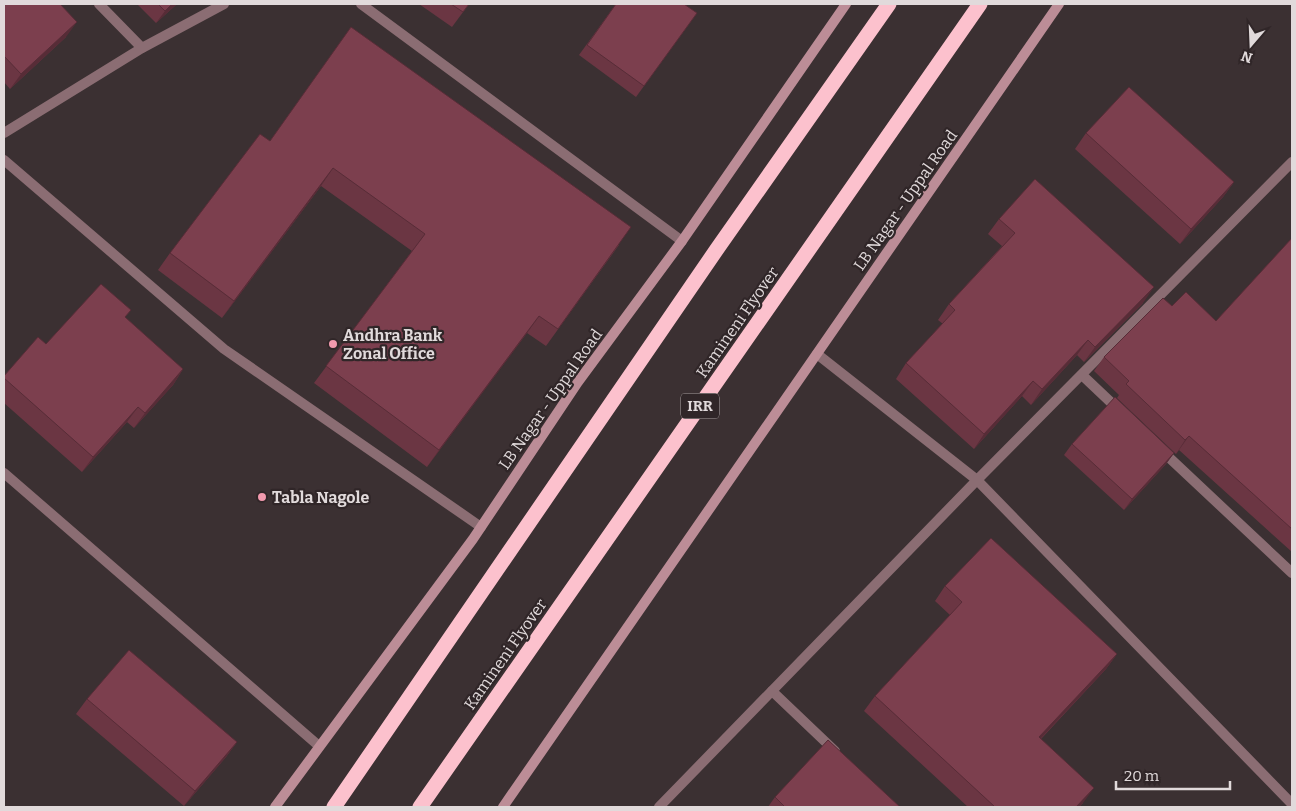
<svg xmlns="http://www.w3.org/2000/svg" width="1296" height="811" viewBox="0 0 1296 811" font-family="Bitter,serif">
<rect width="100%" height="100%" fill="#3b3032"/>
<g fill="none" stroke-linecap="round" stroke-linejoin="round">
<g stroke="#8b6d73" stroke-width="10">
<polyline points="99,4 142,48"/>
<polyline points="361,4 682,241"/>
<polyline points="4,133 142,48 224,4"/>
<polyline points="4,160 224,349 481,527"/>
<polyline points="817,354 977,480 1292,804"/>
<polyline points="1082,375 1120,411"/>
<polyline points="1160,449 1292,573"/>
<polyline points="4,473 319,746"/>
<polyline points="772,691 835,751"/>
<polyline points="659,807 977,480 1292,162"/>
</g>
<g stroke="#bc8d97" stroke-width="10">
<polyline points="275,807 473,539 578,382 682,241 846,4"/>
<polyline points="503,807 1059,4"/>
</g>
<g stroke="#fcc1cd" stroke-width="15">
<polyline points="334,807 717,249 889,4"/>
<polyline points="420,807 980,4"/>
</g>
</g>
<g fill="#6b3643">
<polygon points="4,4 66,37 10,89 4,82"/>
<polygon points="137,4 177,4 156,23"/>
<polygon points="419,4 469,4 452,27"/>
<polygon points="616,4 697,13 636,97 579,55"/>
<polygon points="1086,133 1234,182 1223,197 1180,244 1075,149"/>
<polygon points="270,141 619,245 546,346 527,333 427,467 314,383 412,251 321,186 222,318 158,270 170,253"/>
<polygon points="999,219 1143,303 1084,362 1077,355 1031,405 1022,396 974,449 896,379 906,363 943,324 938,320 949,304 1002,246 988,234"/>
<polygon points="1292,238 1292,552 1179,450 1176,454 1117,398 1119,395 1094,371 1104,357 1172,306 1216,321"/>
<polygon points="125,318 183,369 173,385 134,428 127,422 82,472 4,403 4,376 46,344"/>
<polygon points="1072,444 1174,453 1166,464 1124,510 1064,455"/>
<polygon points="945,586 1117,654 1106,669 1041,739 1083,803 1079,807 968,807 864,711 875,696 950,615 935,601"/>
<polygon points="87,699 237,742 226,757 184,806 76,714"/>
<polygon points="775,797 900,807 768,807"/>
</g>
<g fill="#572c37">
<polygon points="172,4 177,4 156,23 165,11"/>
<polygon points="77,22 66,37 10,89 21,74"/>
<polygon points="333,168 321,186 222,318 234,301"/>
<polygon points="1234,182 1223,197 1180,244 1191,229"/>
<polygon points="1154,287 1143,303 1084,362 1095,347"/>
<polygon points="539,316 527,333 427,467 439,450"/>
<polygon points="1088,340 1077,355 1031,405 1042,389"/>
<polygon points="183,369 173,385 134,428 145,413"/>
<polygon points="1033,381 1022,396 974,449 984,434"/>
<polygon points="138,407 127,422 82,472 93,457"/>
<polygon points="1189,436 1179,450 1176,454 1185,440"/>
<polygon points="1174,453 1166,464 1124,510 1132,499"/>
<polygon points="1117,654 1106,669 1028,752 1039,737"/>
<polygon points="237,742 226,757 184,806 195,791"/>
<polygon points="1094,788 1083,803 1079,807 1076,807"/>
</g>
<g fill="#7c3f4e" stroke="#572c37">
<polygon points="4,4 60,4 77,22 21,74 4,56"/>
<polygon points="158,4 172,4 165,11"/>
<polygon points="451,4 469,4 463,12"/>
<polygon points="616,4 684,4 697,13 644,86 587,45"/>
<polygon points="351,27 631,227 558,329 539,316 439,450 326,366 425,234 333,168 234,301 170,253 260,134 270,141"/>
<polygon points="1129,87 1234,182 1191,229 1086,133"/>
<polygon points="1035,179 1154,287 1095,347 1088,340 1042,389 1033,381 984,434 906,363 955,310 949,304 1015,233 999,219"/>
<polygon points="1292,238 1292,529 1189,436 1185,440 1126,384 1129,381 1104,357 1163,298 1172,306 1186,292 1216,321"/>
<polygon points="101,284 131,310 125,317 183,369 145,413 138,407 93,457 4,378 4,376 38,337 46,344"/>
<polygon points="1115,397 1174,453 1132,499 1072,444"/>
<polygon points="991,538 1117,654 1039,737 1094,788 1076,807 995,807 875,696 962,602 945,586"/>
<polygon points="129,650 237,742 195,791 87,699"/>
<polygon points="828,740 900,807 785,807 775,797"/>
</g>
<g fill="#f29aae" stroke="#302628" stroke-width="2">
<circle cx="333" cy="344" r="5"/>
<circle cx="262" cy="497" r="5"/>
</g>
<g text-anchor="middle" stroke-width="4.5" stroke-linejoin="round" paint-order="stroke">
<rect fill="#302628" stroke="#aca4a5" stroke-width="1" x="681" y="393.5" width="38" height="25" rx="4"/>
<g font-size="15" font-weight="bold" fill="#e1dadb">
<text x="700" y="411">IRR</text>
</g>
<g font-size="16" fill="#e1dadb" stroke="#302628">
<text transform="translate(905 200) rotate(-55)" y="6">LB Nagar - Uppal Road</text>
<text transform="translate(737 322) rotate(-55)" y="6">Kamineni Flyover</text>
<text transform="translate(550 399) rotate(-55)" y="6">LB Nagar - Uppal Road</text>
<text transform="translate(505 654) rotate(-55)" y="6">Kamineni Flyover</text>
</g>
<g font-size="16" font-weight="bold" fill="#e1dadb" stroke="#302628" text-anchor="start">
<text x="343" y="341">Andhra Bank<tspan x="343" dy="18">Zonal Office</tspan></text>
<text x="272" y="503">Tabla Nagole</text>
</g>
</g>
<rect width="1296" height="811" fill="none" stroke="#e1dadb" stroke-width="10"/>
<g transform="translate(1251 45) rotate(199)" stroke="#302628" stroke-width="4" paint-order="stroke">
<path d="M0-4L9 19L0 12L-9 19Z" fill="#e1dadb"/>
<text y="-8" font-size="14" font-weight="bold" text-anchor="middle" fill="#e1dadb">N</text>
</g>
<path d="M1116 781v8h114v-8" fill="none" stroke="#e1dadb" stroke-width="2.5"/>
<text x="1124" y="781" font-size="15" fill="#e1dadb" stroke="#302628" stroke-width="4" paint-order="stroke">20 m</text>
</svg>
